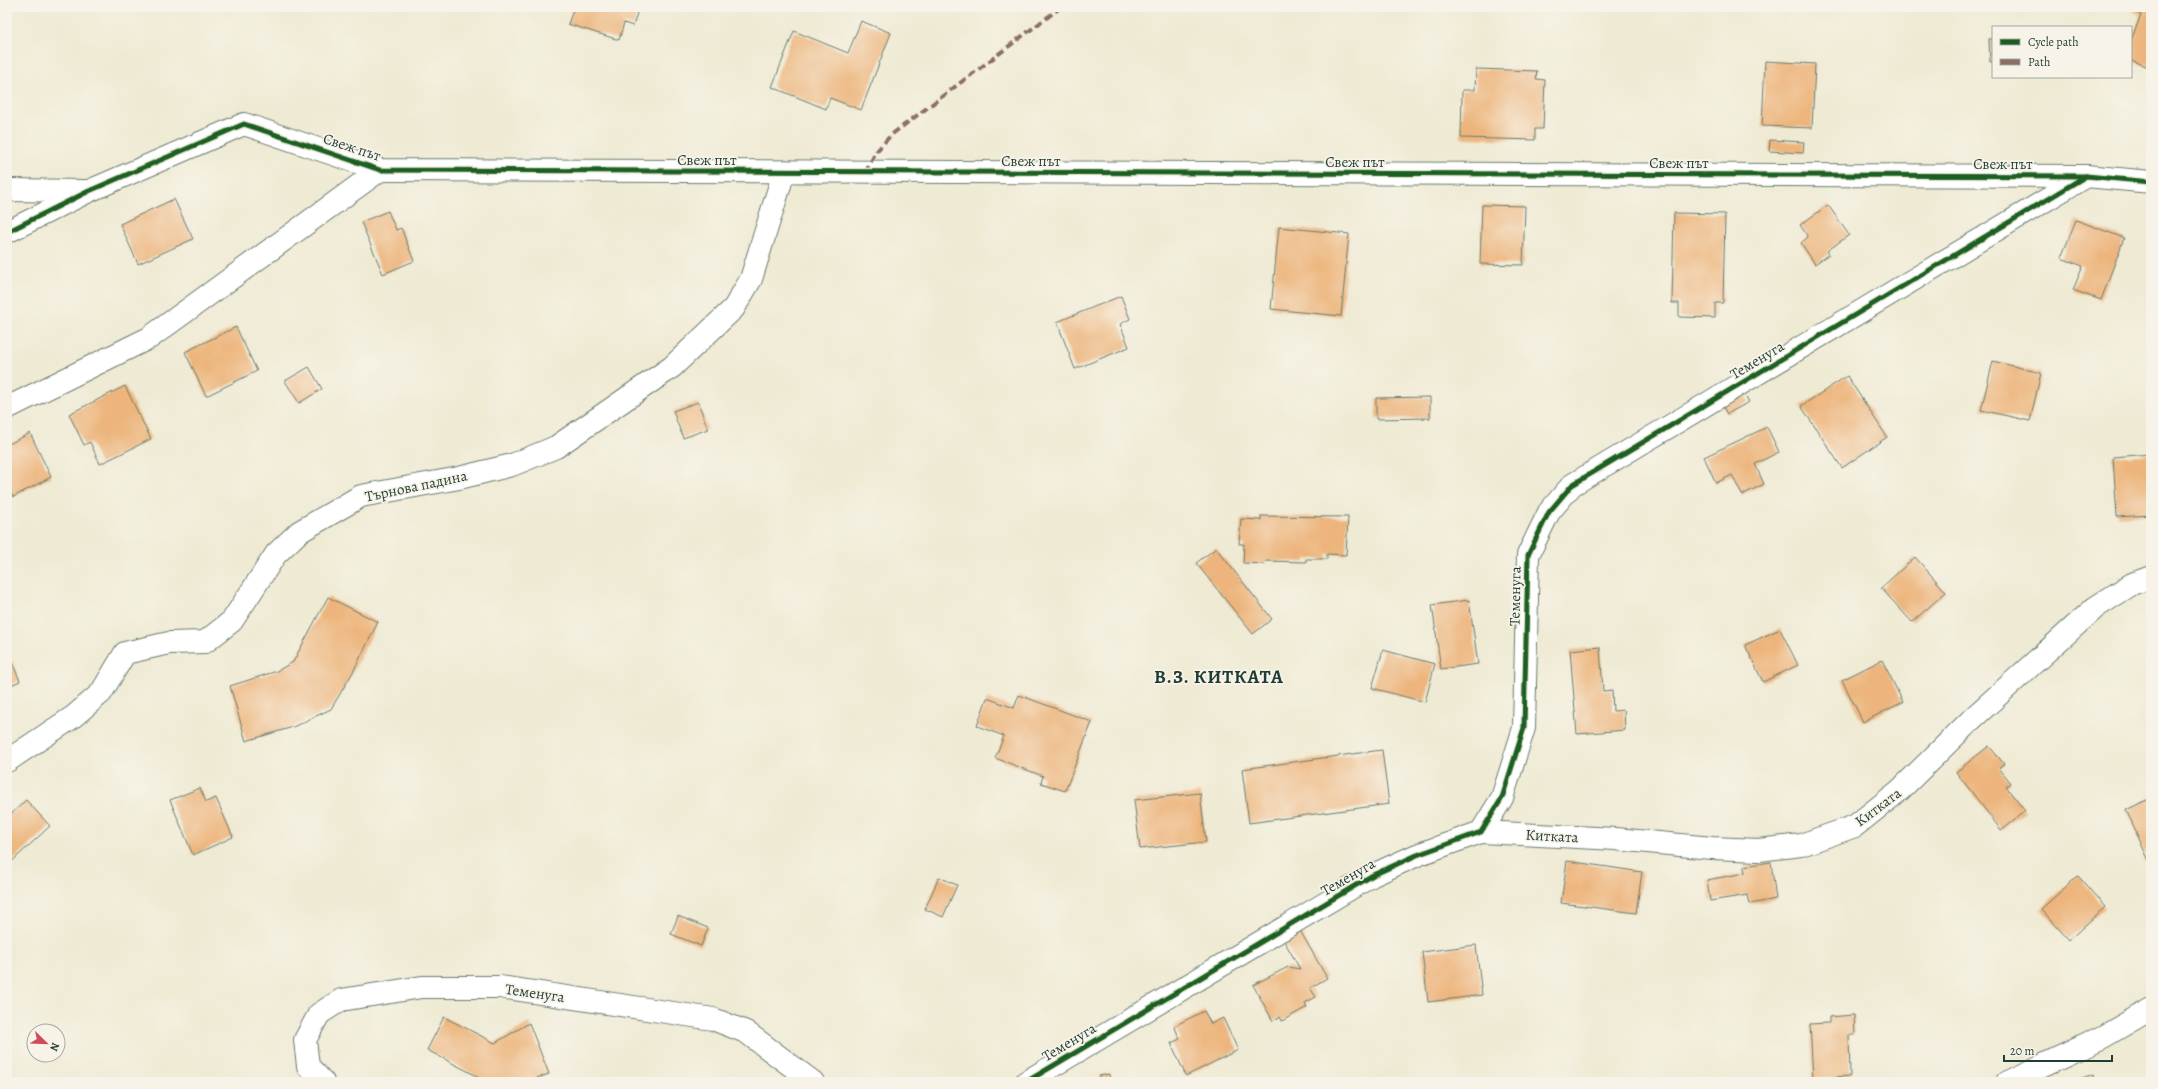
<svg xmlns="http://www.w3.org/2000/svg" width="2158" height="1089" viewBox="0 0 2158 1089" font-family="Alegreya,serif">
<rect width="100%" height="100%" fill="#f7f3e8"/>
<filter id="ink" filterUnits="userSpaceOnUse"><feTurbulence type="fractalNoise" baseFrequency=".025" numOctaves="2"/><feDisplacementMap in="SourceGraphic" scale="8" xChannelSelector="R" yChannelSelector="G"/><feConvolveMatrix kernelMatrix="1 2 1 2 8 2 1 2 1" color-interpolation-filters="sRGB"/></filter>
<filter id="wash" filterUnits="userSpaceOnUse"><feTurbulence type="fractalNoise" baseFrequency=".012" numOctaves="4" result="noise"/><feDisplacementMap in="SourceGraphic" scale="16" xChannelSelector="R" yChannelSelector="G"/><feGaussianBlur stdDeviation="0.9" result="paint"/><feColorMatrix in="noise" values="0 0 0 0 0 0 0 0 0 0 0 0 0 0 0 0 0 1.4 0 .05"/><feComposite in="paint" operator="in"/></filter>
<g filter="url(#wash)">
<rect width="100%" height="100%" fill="#efead3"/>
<g id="blocks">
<g fill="#edb57d">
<polygon points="574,7 639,7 633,26 624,23 619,40 568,24"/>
<polygon points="2125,7 2151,7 2151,68 2131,60 2131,40 2141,15"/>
<polygon points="861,21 891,33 861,110 830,98 826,109 772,87 794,31 848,53"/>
<polygon points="1989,39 1993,39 1993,62 1990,62"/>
<polygon points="1765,61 1815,64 1812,128 1762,126"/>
<polygon points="1476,69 1537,71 1536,79 1545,80 1543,129 1535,129 1535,140 1461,138 1462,90 1475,90"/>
<polygon points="1770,140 1804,142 1803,153 1769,151"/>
<polygon points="174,199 193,239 138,264 120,224"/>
<polygon points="1482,205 1525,206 1523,265 1480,264"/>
<polygon points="1828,205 1849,235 1827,251 1829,254 1815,264 1801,243 1808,237 1800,225"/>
<polygon points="388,211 396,230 401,228 414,261 383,274 361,222"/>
<polygon points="1674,213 1725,214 1723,303 1715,303 1715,318 1679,317 1679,303 1672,303"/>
<polygon points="2076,220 2124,238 2101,300 2073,290 2083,266 2061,258"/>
<polygon points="1279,227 1349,234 1341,316 1271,309"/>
<polygon points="1121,296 1130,319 1120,324 1129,347 1075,369 1057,322"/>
<polygon points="236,327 257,371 206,396 185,352"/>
<polygon points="1993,361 2041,373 2030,421 1981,410"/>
<polygon points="309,367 322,389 299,403 285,381"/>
<polygon points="1847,376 1887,437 1842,468 1801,406"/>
<polygon points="125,386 151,439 100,464 90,442 84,445 69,414"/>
<polygon points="1743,391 1749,402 1727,414 1721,403"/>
<polygon points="1430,397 1430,418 1376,419 1376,398"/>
<polygon points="698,402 708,429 683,438 673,411"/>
<polygon points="1767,427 1779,452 1755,464 1764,484 1742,495 1732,475 1716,483 1704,457"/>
<polygon points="30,433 51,477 13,497 7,486 7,445"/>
<polygon points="2151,454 2151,515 2117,517 2113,457"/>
<polygon points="1261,516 1348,517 1346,555 1327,554 1327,559 1306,559 1306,562 1266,561 1265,564 1243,563 1244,544 1239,544 1241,519 1261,520"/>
<polygon points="1216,548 1272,619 1253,634 1196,563"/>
<polygon points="1915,557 1946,592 1912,622 1881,588"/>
<polygon points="328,597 378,622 353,672 331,709 293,727 246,741 230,686 277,671 293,662"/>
<polygon points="1469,600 1478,664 1441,669 1432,605"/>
<polygon points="1780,629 1798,665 1763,682 1745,645"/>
<polygon points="1600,647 1603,691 1612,690 1613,711 1624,710 1625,730 1577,734 1570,650"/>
<polygon points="7,650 20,681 7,687"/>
<polygon points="1383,650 1435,664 1425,702 1372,688"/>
<polygon points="1882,660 1903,702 1863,722 1842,680"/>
<polygon points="1019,695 1092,722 1065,791 1041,783 1043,776 995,758 1004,736 977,726 987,698 1014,708"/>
<polygon points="1989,746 2004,764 1999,768 2011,783 2006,787 2025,811 2001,830 1956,772"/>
<polygon points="1382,750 1389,804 1249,823 1242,769"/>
<polygon points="200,788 206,802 216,798 233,837 193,855 170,800"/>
<polygon points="1200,793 1206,842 1140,849 1134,800"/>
<polygon points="2151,798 2151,860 2149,861 2126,810"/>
<polygon points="26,800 50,826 7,866 7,818"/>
<polygon points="1567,861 1642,872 1636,913 1561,903"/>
<polygon points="1771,862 1776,899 1750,904 1748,895 1710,901 1707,880 1745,873 1744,866"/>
<polygon points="2078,876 2105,907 2069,940 2041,909"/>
<polygon points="939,877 957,885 943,917 925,909"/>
<polygon points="678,916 708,928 701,946 671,934"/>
<polygon points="1298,927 1327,978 1310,988 1316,997 1305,1003 1307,1007 1282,1021 1280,1017 1273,1021 1253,985 1288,967 1300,969 1282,937"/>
<polygon points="1476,945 1482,995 1428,1002 1422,952"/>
<polygon points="1204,1011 1211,1024 1223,1018 1238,1050 1186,1076 1171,1043 1180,1039 1174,1026"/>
<polygon points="1854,1015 1855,1035 1849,1035 1850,1076 1813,1078 1810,1024 1829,1023 1829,1017"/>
<polygon points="444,1017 495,1043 529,1023 549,1074 537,1078 539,1082 480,1082 477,1076 427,1050"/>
<polygon points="1109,1074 1110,1082 1100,1082 1099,1076"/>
<polygon points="2093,1074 2096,1082 2072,1082"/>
</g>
</g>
</g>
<g filter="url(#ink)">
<use href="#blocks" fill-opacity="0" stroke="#687a6c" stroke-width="1"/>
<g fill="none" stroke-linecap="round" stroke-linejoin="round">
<defs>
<g id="minor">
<polyline points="7,190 84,191"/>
<polyline points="7,232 89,191 244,124 380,170 2086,176 2151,182"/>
<polyline points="7,408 149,338 380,170"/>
<polyline points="7,761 73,717 101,693 125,653 169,643 205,642 232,621 276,554 299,532 361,496 459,478 512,465 556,447 672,367 734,308 751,279 784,172"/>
<polyline points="1481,832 1616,839 1712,848 1759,850 1801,845 1855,826 1900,790 1974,717 2096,607 2132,584 2151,577"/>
<polyline points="323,1082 308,1066 305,1040 319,1014 341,1000 422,987 500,987 713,1019 746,1032 813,1082"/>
<polyline points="1026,1082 1373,875 1417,855 1481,832 1502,798 1524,728 1528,555 1549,512 1572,485 2086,176"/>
<polyline points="2007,1082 2103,1037 2151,1009"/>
</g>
</defs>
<use href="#minor" stroke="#687a6c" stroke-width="24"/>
<use href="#minor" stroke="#fff" stroke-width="22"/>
<polyline stroke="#8d6e63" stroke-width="4" stroke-dasharray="8 4" stroke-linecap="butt" points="865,173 876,152 891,135 1061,7"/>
<defs>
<g id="cycleway">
<polyline points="7,232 89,191 244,124 380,170 2086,176 2151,182"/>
<polyline points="1026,1082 1373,875 1417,855 1481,832 1502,798 1524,728 1528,555 1549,512 1572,485 2086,176"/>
</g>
</defs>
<use href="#cycleway" stroke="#f7f3e8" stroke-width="8"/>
<use href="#cycleway" stroke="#1b5e20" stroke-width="5"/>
</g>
</g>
<g text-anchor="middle" stroke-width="3.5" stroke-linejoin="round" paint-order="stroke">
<g font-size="15" fill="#1f3d34" stroke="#f7f3e8">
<text transform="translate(352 147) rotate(18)" y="5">Свеж път</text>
<text x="707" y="165">Свеж път</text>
<text x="1031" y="166">Свеж път</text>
<text x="1355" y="167">Свеж път</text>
<text x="1679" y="168">Свеж път</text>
<text x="2003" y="169">Свеж път</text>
<text transform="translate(1757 360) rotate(-31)" y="5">Теменуга</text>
<text transform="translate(416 486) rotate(-12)" y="5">Търнова падина</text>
<text transform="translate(1515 596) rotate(-89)" y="5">Теменуга</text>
<text transform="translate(1878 807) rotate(-37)" y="5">Китката</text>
<text transform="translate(1552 836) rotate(3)" y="5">Китката</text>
<text transform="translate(1348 877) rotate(-30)" y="5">Теменуга</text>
<text transform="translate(535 993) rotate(8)" y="5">Теменуга</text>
<text transform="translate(1069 1042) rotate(-31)" y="5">Теменуга</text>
</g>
<g font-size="19" font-weight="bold" letter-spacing="1" fill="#1f3d34" stroke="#f7f3e8">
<text x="1219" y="683">В.З. КИТКАТА</text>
</g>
</g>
<rect width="2158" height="1089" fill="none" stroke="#f7f3e8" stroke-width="24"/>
<rect x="1992" y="26" width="140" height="52" fill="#f7f3e8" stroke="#a1aaa0"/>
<rect x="2000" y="39" width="20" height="6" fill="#1b5e20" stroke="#a1aaa0"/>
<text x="2028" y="46" font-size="12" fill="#1f3d34">Cycle path</text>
<rect x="2000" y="59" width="20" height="6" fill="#8d6e63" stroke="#a1aaa0"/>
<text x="2028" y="66" font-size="12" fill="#1f3d34">Path</text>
<g transform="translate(46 1043) rotate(113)"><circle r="19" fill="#f7f3e8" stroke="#a1aaa0"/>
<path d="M0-3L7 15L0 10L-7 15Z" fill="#d1495b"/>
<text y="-6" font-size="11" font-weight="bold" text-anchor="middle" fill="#1f3d34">N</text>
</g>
<path d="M2004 1055v6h108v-6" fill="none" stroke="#1f3d34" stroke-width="2"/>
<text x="2010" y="1055" font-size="12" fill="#1f3d34" stroke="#f7f3e8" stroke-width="3" paint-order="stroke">20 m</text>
</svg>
